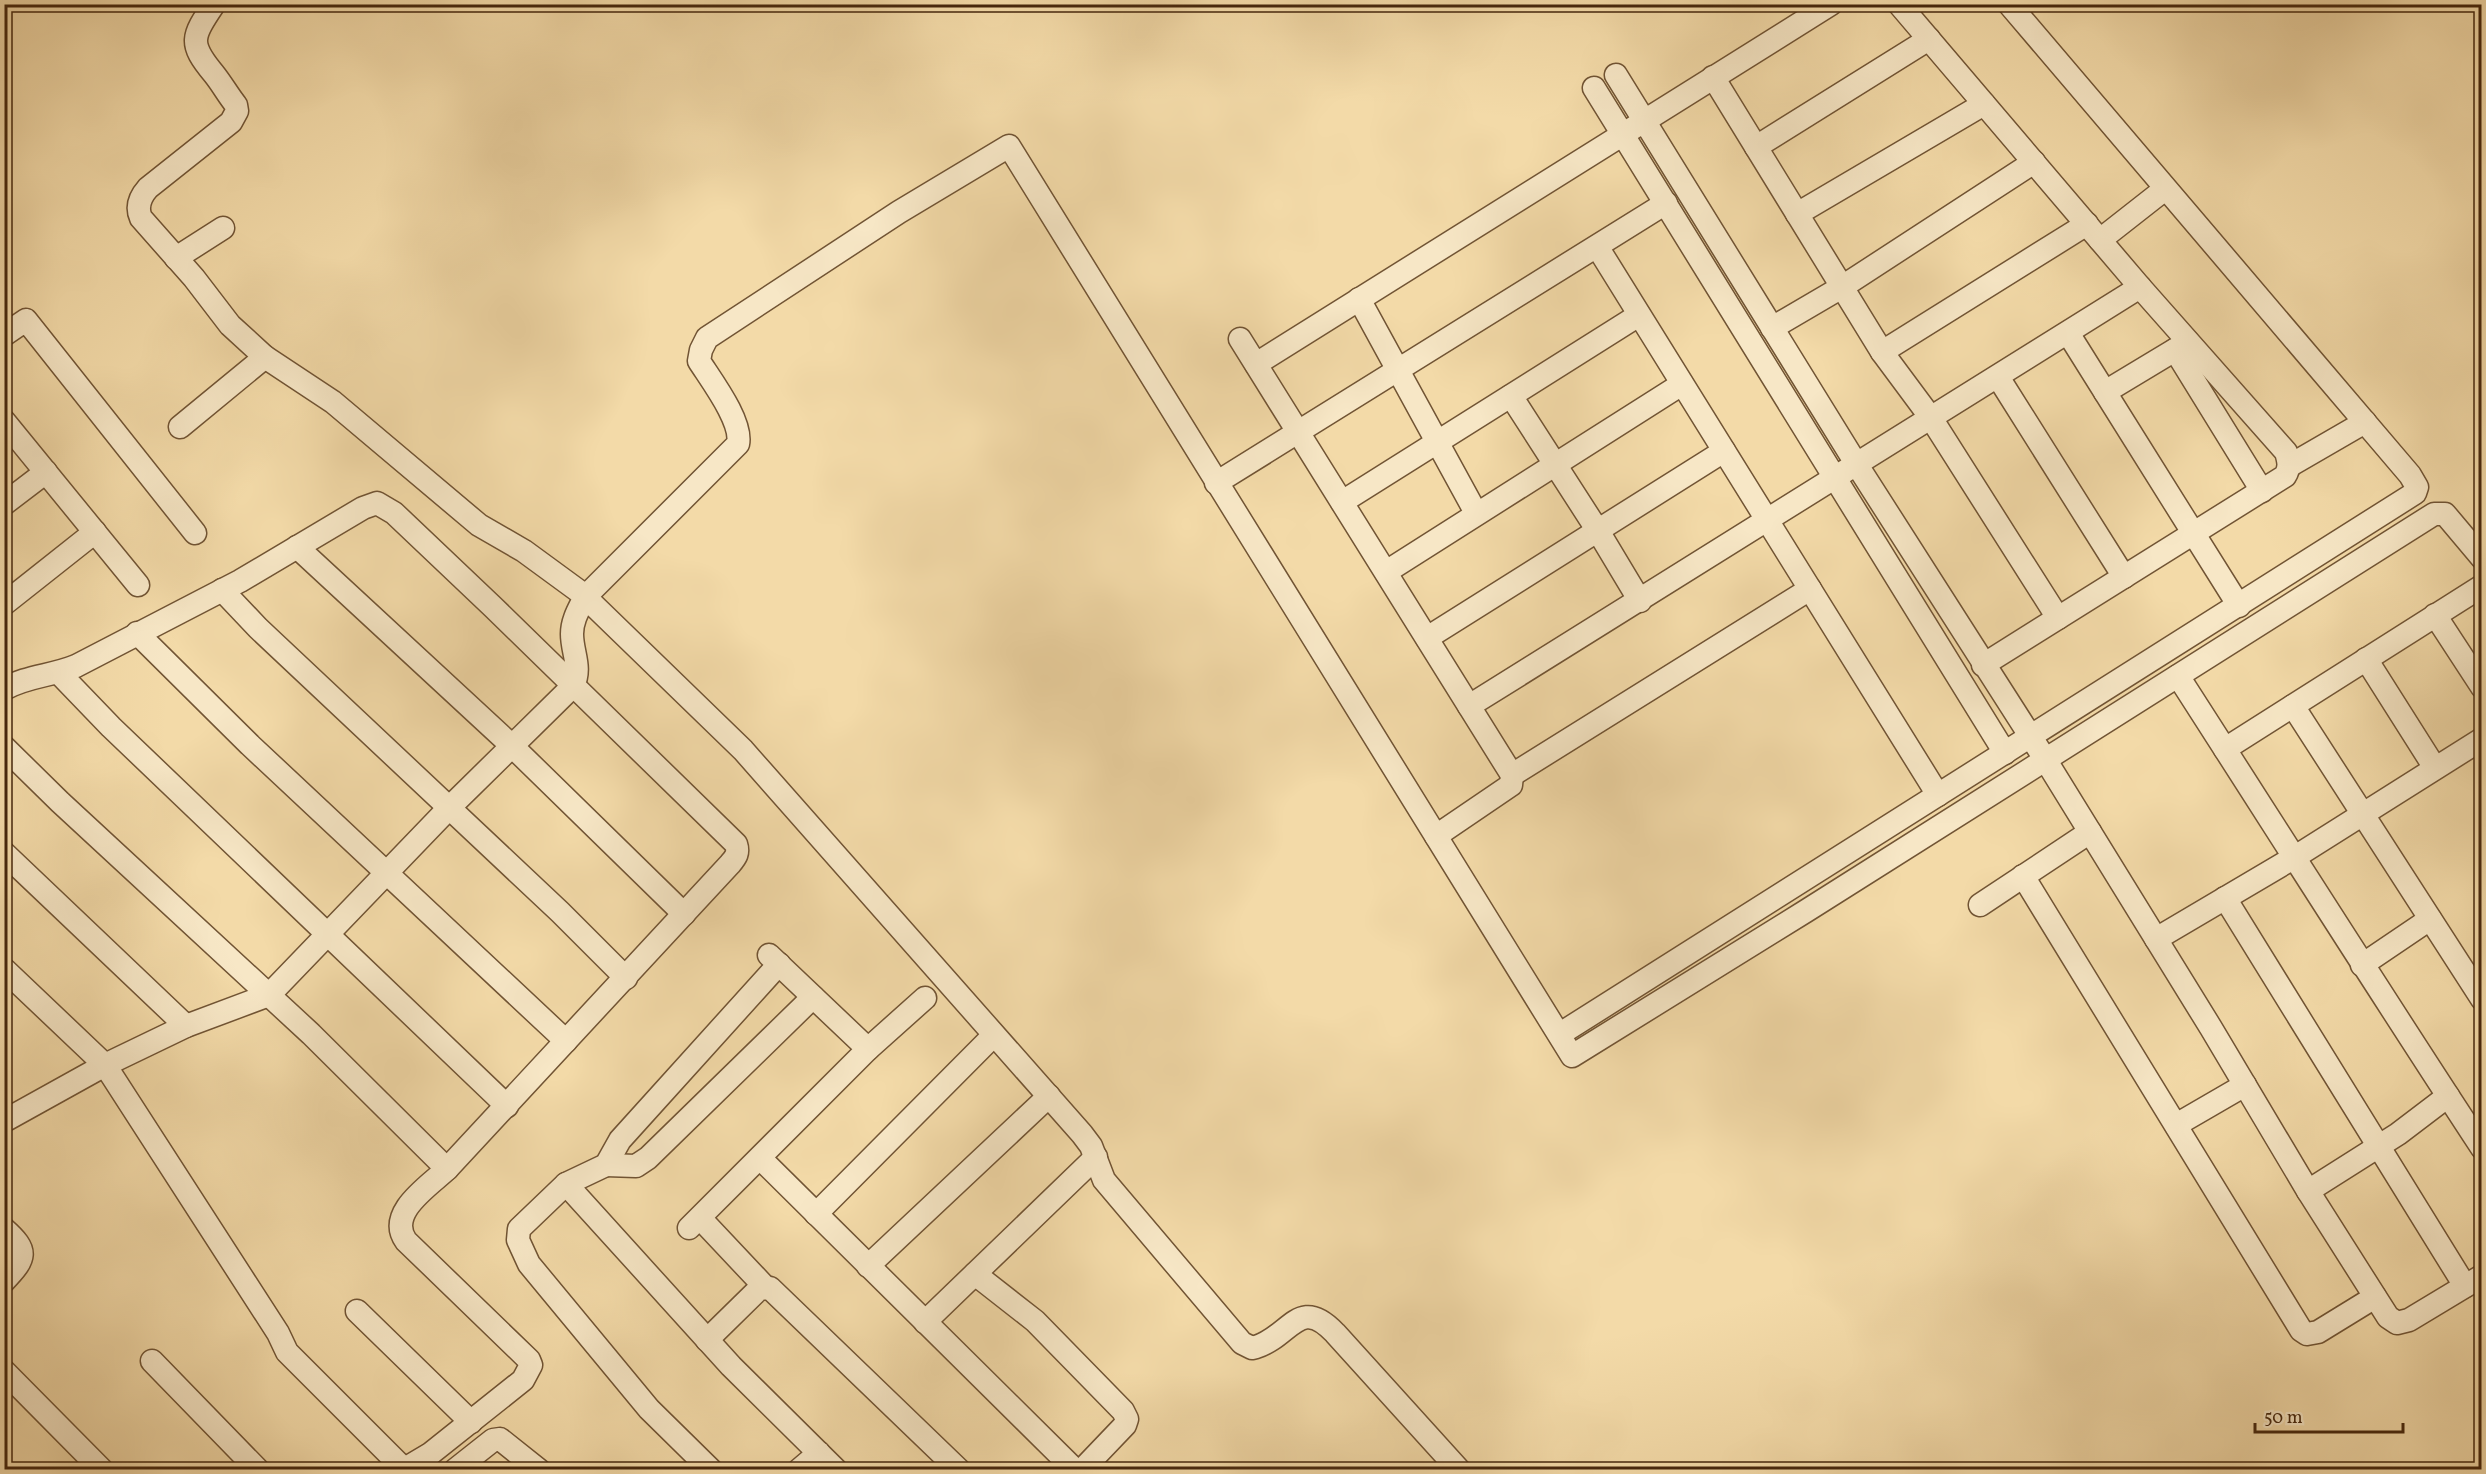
<svg xmlns="http://www.w3.org/2000/svg" width="2486" height="1474" viewBox="0 0 2486 1474" font-family="Vollkorn,serif">
<rect width="100%" height="100%" fill="#f3daa8"/>
<filter id="stains"><feTurbulence type="fractalNoise" baseFrequency=".00333" numOctaves="4"/><feColorMatrix values="0 0 0 0 .2 0 0 0 0 .09 0 0 0 0 .02 0 0 0 .5 -.17"/></filter>
<radialGradient id="worn" r=".72"><stop offset=".6" stop-color="#630" stop-opacity="0"/><stop offset="1" stop-color="#630" stop-opacity=".3"/></radialGradient>
<g fill="none" stroke-linecap="round" stroke-linejoin="round">
<defs>
<g id="minor">
<path d="M214 4C192 37 188 43 214 74 222 84 228 95 236 105L237 111 231 122 148 188C140 197 136 207 141 218L194 278 230 325 265 357 333 402 479 525 524 551 580 592 743 750 1082 1134 1091 1146 1104 1180 1242 1343 1252 1348 1256 1347C1291 1336 1299 1295 1335 1333L1459 1470"/>
<path d="M1899 4 2140 287 2286 452C2289 462 2290 468 2285 476L1983 665"/>
<polyline points="1616,75 1857,465 2045,759 2211,1028 2308,1191 2388,1317 2397,1323 2409,1320 2482,1276"/>
<polyline points="1713,77 1882,352 1931,418 2058,618"/>
<polyline points="1594,88 2005,753"/>
<polyline points="1756,147 1929,39"/>
<polyline points="1797,214 1984,104"/>
<polyline points="2100,240 2165,189"/>
<polyline points="1598,248 1938,795"/>
<polyline points="176,258 223,228"/>
<polyline points="1359,299 1476,513"/>
<polyline points="1772,328 1842,287 2034,162"/>
<polyline points="2068,333 2239,606"/>
<polyline points="4,335 26,320 195,533"/>
<polyline points="1240,339 1512,775 1511,785 1436,836"/>
<polyline points="2175,350 2262,491"/>
<polyline points="1882,352 2087,224"/>
<polyline points="1256,364 1831,4"/>
<polyline points="1998,377 2124,577"/>
<polyline points="2105,392 2188,342"/>
<polyline points="1511,396 1598,531 1640,601"/>
<polyline points="4,421 138,585"/>
<polyline points="180,427 265,357"/>
<polyline points="2289,466 2365,422"/>
<polyline points="1216,483 1666,203"/>
<polyline points="1342,502 1639,315"/>
<polyline points="4,504 46,472"/>
<polyline points="297,547 511,745 684,914"/>
<polyline points="1386,572 1682,384"/>
<polyline points="222,590 258,628 560,912 626,978"/>
<polyline points="4,604 95,532"/>
<polyline points="2435,615 2482,687"/>
<polyline points="137,633 250,745 566,1041"/>
<polyline points="1427,638 1724,451"/>
<polyline points="2366,659 2435,768"/>
<polyline points="59,673 111,727 507,1106"/>
<path d="M2178 676C2279 833 2379 991 2482 1148"/>
<path d="M4 689C26 676 52 676 76 666L240 581 363 508 377 503 394 513 493 607 736 844C739 853 736 857 730 864L447 1169C429 1186 386 1213 406 1241L529 1360 531 1365 523 1380 430 1454 403 1470"/>
<polyline points="1469,706 2140,287"/>
<polyline points="2293,706 2482,999"/>
<polyline points="4,747 60,802 311,1034 447,1169"/>
<polyline points="2225,749 2482,586"/>
<polyline points="1512,775 1810,589"/>
<polyline points="4,853 186,1026"/>
<polyline points="2023,876 2301,1330 2307,1334 2318,1332 2375,1297"/>
<polyline points="2225,898 2465,1286"/>
<polyline points="1980,905 2090,832"/>
<polyline points="2156,939 2295,857 2482,739"/>
<polyline points="769,955 868,1049"/>
<polyline points="779,964 620,1140 606,1165 566,1184 731,1366 836,1470"/>
<polyline points="2362,965 2430,919"/>
<polyline points="5,970 105,1065 278,1333 287,1352 404,1469"/>
<polyline points="1560,1034 2415,493 2417,487 2410,475 2009,4"/>
<path d="M4 1121 105 1065 186 1026 269 995 449 808 573 686C582 667 572 653 572 634 572 620 579 609 585 597L738 444C743 422 711 380 699 361L701 350 707 338 899 212 1009 146 1572 1056 1806 911 2434 514H2445L2482 558"/>
<polyline points="2176,1125 2245,1085"/>
<polyline points="760,1158 1075,1470"/>
<polyline points="606,1165 636,1166 648,1158 813,997"/>
<polyline points="566,1184 519,1229 518,1240 529,1264 649,1409 711,1470"/>
<polyline points="2308,1191 2398,1134 2448,1096"/>
<polyline points="816,1214 994,1035"/>
<polyline points="700,1218 765,1287"/>
<polyline points="689,1228 868,1049 925,998"/>
<path d="M4 1229C29 1251 26 1258 4 1281"/>
<polyline points="868,1266 1049,1096"/>
<polyline points="975,1274 1035,1321 1123,1411 1127,1419 1125,1425 1082,1470"/>
<polyline points="357,1311 471,1422"/>
<polyline points="925,1322 1096,1157"/>
<polyline points="707,1340 759,1289 770,1288 959,1470"/>
<polyline points="152,1361 258,1470"/>
<polyline points="4,1371 102,1470"/>
<polyline points="455,1470 493,1440 500,1439 539,1470"/>
<polyline points="799,1470 819,1453"/>
</g>
</defs>
<use href="#minor" stroke="#715434" stroke-width="25"/>
<use href="#minor" stroke="#f7e7c6" stroke-width="22"/>
</g>
<rect width="2486" height="1474" fill="none" stroke="#f3daa8" stroke-width="24"/>
<rect x="6" y="6" width="2474" height="1462" fill="none" stroke="#46270d" stroke-width="3"/>
<rect x="12" y="12" width="2462" height="1450" fill="none" stroke="#46270d" stroke-width="1.5"/>
<path d="M2255 1423v9h148v-9" fill="none" stroke="#46270d" stroke-width="3"/>
<text x="2264" y="1423" font-size="18" fill="#46270d" stroke="#f7e7c6" stroke-width="4.5" paint-order="stroke">50 m</text>
<rect width="100%" height="100%" filter="url(#stains)"/>
<rect width="100%" height="100%" fill="url(#worn)"/>
</svg>
